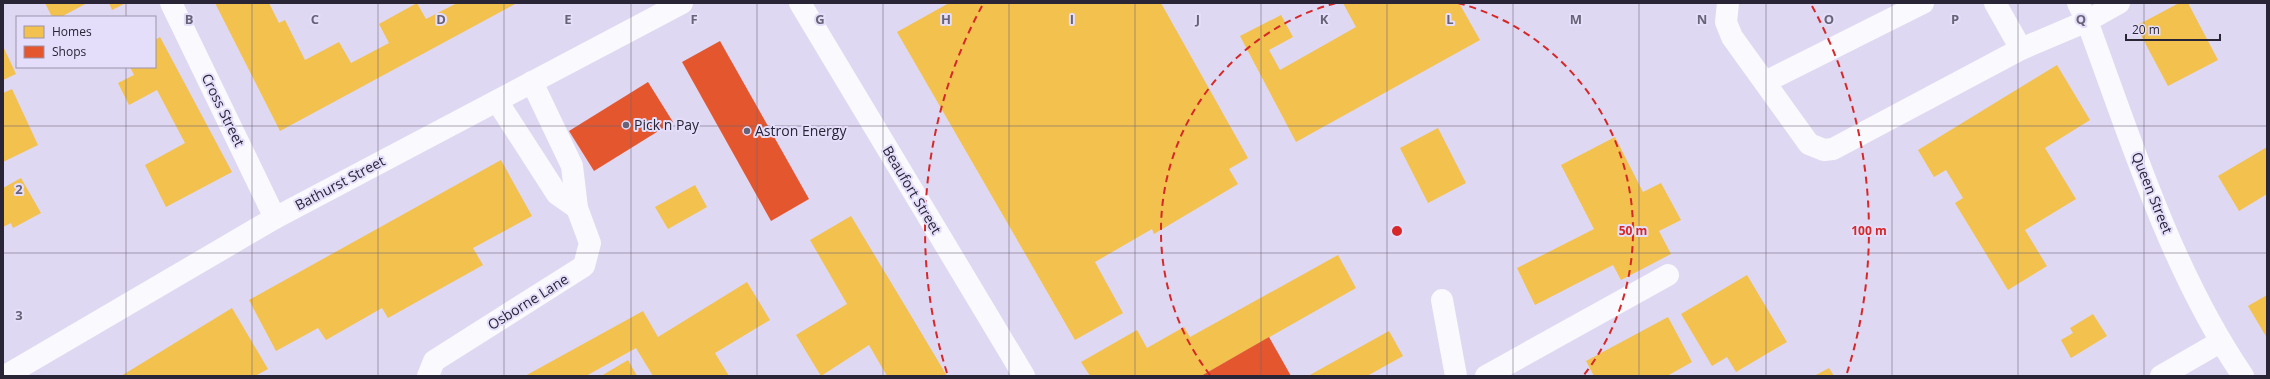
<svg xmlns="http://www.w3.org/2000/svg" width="2270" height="379" viewBox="0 0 2270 379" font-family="'Open Sans',sans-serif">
<rect width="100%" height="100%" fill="#dfd8f2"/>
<g fill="#f2c14e">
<polygon points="45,3 87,3 61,17 52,17"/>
<polygon points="109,3 126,3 112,10"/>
<polygon points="215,3 269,3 279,23 285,20 305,60 339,42 351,63 389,43 379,24 417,3 426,19 457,3 517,3 280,131"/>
<polygon points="949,3 1161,3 1248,158 1229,169 1238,184 1154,234 1152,229 1095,262 1123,313 1075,340 897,32"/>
<polygon points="1343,3 1459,3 1480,40 1296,142 1240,36 1281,15 1293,37 1269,50 1280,70 1356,27"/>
<polygon points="2179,3 2188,3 2218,60 2168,86 2136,26"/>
<polygon points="160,37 232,172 166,207 145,165 185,143 157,90 129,105 118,83 134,75 130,67 155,67 155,40"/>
<polygon points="3,46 16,74 3,80"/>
<polygon points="2057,65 2090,120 2045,148 2076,199 2025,230 2047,266 2008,290 1955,203 1963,198 1946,170 1934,177 1918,150"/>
<polygon points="12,89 38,145 3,162 3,93"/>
<polygon points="1438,128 1466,183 1428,203 1400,148"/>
<polygon points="1615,137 1643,192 1661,183 1681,220 1659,231 1671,254 1621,280 1613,265 1535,305 1517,268 1594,229 1561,165"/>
<polygon points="2267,147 2267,194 2239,211 2218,176"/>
<polygon points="501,160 532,216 473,248 483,265 388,318 382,308 326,340 318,328 276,351 249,300"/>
<polygon points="21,178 41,213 13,228 11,223 3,227 3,188"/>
<polygon points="695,185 707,207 668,229 655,207"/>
<polygon points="851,216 913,319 947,376 887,376 869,345 821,376 796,335 847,304 810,240"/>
<polygon points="1338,255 1356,288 1201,376 1090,376 1081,362 1137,330 1147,348 1184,327 1190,337"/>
<polygon points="1747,275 1787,342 1736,372 1727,357 1712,366 1681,314"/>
<polygon points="747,282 770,320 715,353 729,376 653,376 636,348 586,376 525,376 643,311 658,337"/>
<polygon points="2267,295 2267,338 2248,306"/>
<polygon points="232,308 268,369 255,376 121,376"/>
<polygon points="2093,314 2107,336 2071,358 2061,340 2073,333 2070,328"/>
<polygon points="1668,317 1692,362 1667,376 1594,376 1586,361"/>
<polygon points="1389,331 1403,356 1367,376 1308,376"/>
<polygon points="628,360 637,376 601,376"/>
<polygon points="1829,368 1834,376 1814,376"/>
</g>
<g fill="#e4572e">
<polygon points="720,41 809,199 771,221 682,62"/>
<polygon points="648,82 673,122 594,171 569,131"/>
<polygon points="1269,337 1291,376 1201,376"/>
</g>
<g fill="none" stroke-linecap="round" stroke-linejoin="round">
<g stroke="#faf9fd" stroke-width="22">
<polyline points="171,3 275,218"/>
<polyline points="1728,3 1726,22 1732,37 1809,144 1824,150 1833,149 2021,49 2087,21 2119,3"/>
<polyline points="1995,3 2021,49"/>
<path d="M2078 3 2087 21C2131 140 2171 270 2243 376"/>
<polyline points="1765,82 1923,3"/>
<polyline points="497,101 557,194 577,208"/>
<polyline points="1442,300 1456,376"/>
<polyline points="5,376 275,218 682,3"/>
<polyline points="428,376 434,361 584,266 590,243 577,208 572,166 532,82"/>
<polyline points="1486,376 1668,275"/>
<polyline points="2161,376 2220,342"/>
</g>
<polyline stroke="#faf9fd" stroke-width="22" points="800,3 1024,376"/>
</g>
<path fill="none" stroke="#696378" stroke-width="1" stroke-opacity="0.55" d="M126 3V17M252 3V376M378 3V376M504 3V376M631 3V376M757 3V376M883 3V376M1009 3V376M1135 3V376M1261 3V376M1387 3V376M1513 3V376M1639 3V376M1766 3V376M1892 3V376M2018 3V376M2144 3V376M126 67V376M3 126H2267M3 253H2267"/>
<g fill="none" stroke="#d62828" stroke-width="2" stroke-dasharray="7 5">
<path d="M1210 375A236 236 0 0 1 1336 3M1458 3A236 236 0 0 1 1584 375"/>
<path d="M947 373A472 472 0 0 1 982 6M1812 6A472 472 0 0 1 1847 373"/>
</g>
<g fill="#696378" stroke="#e5defa" stroke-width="1.5">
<circle cx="626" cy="125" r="4"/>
<circle cx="747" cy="131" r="4"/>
</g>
<g text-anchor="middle" stroke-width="4" stroke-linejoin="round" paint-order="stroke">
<g font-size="14" fill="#292436" stroke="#e5defa">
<text transform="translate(223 110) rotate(64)" y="5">Cross Street</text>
<text transform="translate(340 183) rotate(-28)" y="5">Bathurst Street</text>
<text transform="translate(912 190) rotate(59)" y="5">Beaufort Street</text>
<text transform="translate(2152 193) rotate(68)" y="5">Queen Street</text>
<text transform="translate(528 302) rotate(-32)" y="5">Osborne Lane</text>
</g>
<g font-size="14" fill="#292436" stroke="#e5defa" text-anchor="start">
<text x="634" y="130">Pick n Pay</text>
<text x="755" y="136">Astron Energy</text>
</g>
</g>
<g font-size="13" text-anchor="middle" font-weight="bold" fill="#696378" stroke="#e5defa" stroke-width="4" stroke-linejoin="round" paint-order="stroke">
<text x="189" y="24">B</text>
<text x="315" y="24">C</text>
<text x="441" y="24">D</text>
<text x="568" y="24">E</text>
<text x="694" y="24">F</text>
<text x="820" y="24">G</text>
<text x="946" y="24">H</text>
<text x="1072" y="24">I</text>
<text x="1198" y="24">J</text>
<text x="1324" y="24">K</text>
<text x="1450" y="24">L</text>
<text x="1576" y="24">M</text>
<text x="1702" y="24">N</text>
<text x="1829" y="24">O</text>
<text x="1955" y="24">P</text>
<text x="2081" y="24">Q</text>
<text x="19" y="194">2</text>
<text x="19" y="320">3</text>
</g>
<circle cx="1397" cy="231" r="6" fill="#d62828" stroke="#e5defa" stroke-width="2"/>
<g font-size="12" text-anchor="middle" font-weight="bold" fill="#d62828" stroke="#e5defa" stroke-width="4" stroke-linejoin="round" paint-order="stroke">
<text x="1633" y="235">50 m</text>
<text x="1869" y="235">100 m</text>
</g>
<rect width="2270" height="379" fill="none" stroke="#292436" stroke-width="8"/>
<rect x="16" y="16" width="140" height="52" fill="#e5defa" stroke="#9a94ac"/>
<rect x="24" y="26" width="20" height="12" fill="#f2c14e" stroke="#9a94ac"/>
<text x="52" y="36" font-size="12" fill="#292436">Homes</text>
<rect x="24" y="46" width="20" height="12" fill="#e4572e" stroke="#9a94ac"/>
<text x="52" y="56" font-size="12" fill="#292436">Shops</text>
<path d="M2126 34v6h94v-6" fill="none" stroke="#292436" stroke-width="2"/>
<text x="2132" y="34" font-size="12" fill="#292436" stroke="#e5defa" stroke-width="3" paint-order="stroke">20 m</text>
</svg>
